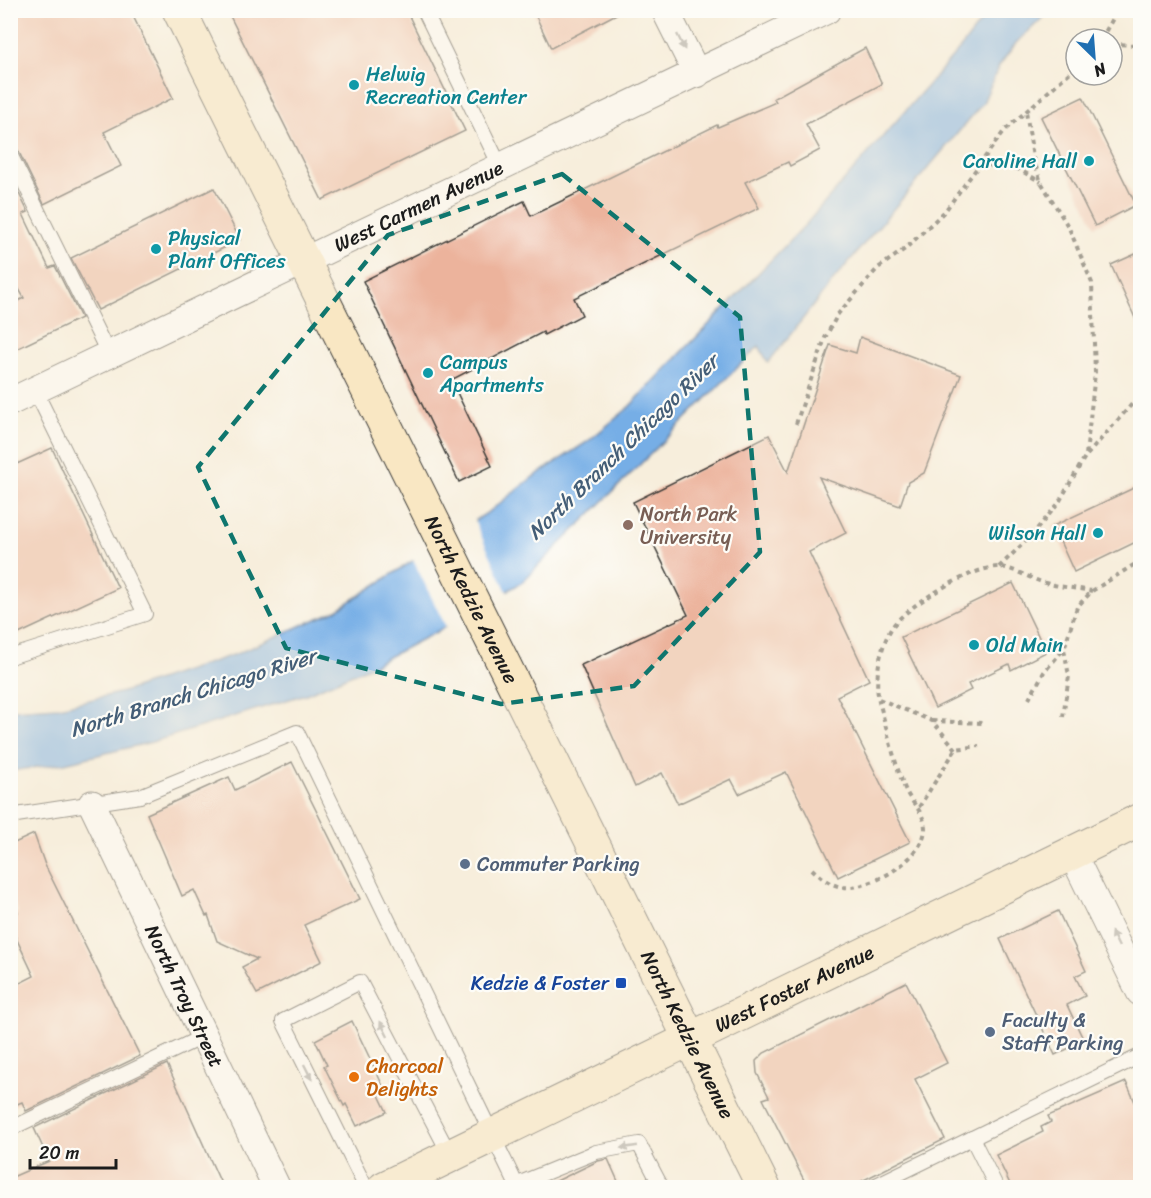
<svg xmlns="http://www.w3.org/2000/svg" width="1151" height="1198" viewBox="0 0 1151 1198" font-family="Sriracha,sans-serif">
<rect width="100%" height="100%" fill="#fdfcf7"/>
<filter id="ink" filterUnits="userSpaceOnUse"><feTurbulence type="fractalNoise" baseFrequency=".0167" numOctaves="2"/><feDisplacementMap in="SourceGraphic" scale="12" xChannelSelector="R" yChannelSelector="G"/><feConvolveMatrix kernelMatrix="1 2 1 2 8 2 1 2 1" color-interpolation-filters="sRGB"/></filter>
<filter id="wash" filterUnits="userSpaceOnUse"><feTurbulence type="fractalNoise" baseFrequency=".008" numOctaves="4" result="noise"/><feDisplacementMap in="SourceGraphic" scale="24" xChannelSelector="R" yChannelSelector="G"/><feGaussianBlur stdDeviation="1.35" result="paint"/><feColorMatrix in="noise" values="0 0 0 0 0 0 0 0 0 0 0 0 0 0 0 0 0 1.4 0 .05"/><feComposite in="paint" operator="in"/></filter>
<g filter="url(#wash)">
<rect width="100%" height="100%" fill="#f7eedc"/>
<polygon fill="#76aee6" stroke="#496581" stroke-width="1.5" points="989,11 1050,11 1016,43 999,66 983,103 831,283 768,363 759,346 521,583 438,631 369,667 306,694 152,742 65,763 11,771 11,710 59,707 123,692 236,654 337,610 490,511 533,477 587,442 627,409 806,224 963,45"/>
<polygon fill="#f7eedc" points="473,518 508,594 447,629 412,558"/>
<g id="blocks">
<g fill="#ecb39c">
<polygon points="10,10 130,10 173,98 104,132 121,166 44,204 18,150 10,145"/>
<polygon points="227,10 406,10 465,131 322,200"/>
<polygon points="533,10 624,10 551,48"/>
<polygon points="865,48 882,84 806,124 820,150 790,166 788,162 745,182 759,208 574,298 582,315 544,335 543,332 451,380 492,466 459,482 363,281 524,201 531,216 717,125 718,127 776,102 774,98"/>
<polygon points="1083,97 1136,205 1095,226 1041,117"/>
<polygon points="10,175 28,212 23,214 49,268 55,266 81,318 10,352 10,305 24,298 10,273"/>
<polygon points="214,188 240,240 98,310 71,258"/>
<polygon points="1140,252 1140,329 1111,265"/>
<polygon points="860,337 961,375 924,473 908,482 900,506 819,477 846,533 809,552 869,680 837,696 910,842 838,877 786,772 739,794 731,779 678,804 662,773 635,787 581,665 688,615 633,502 769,435 788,472 830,345 856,353"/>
<polygon points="52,448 118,588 10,638 10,467"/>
<polygon points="1140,485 1140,540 1074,572 1053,526"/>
<polygon points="1013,583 1046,652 1011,670 1009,664 968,684 971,690 935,708 901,637"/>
<polygon points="292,762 360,899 304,925 322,961 257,994 242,967 257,959 217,941 208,915 206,916 194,890 182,896 147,814 229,777 235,790"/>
<polygon points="34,834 45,865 140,1056 26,1111 22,1102 10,1107 10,988 34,976 10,925 10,915 18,912 10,895 10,845"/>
<polygon points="1058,911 1086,971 1075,976 1085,996 1067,1005 1084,1041 1055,1055 1000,939"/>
<polygon points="906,982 947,1063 915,1079 945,1139 848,1188 808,1188 763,1099 769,1097 757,1073 756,1061 764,1053"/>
<polygon points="352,1021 384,1088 377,1091 387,1112 357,1126 346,1104 344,1106 324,1066 327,1065 315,1040"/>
<polygon points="167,1064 223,1188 10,1188 10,1178 49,1161 34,1128"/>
<polygon points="1126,1082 1140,1113 1140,1188 1012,1188 996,1155 1043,1132 1041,1127 1051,1122 1048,1116"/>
<polygon points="608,1159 621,1188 542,1188 598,1161"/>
</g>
</g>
</g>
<g filter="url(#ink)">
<use href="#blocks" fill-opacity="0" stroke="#3d3c39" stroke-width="1.5"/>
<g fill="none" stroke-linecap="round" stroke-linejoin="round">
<defs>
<g id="service">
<polyline points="424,10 501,168"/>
<polyline points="10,154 109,355"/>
<polyline points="10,657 145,614 35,390"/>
<polyline points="10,816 140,796 297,732 518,1188"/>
<polyline points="10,1129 204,1036"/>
<polyline points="972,1138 997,1188"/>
<polyline points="518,1184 596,1152 639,1144 662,1188"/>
<polyline points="366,1188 283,1021 360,982 450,1155"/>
<polyline points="870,1188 1140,1056"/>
</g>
<g id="minor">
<polyline points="665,10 697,74"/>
<path id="s1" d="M10 402 827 10"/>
<path id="s2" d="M92 804 277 1188"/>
<polyline points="1072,853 1140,992"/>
</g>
<g id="secondary">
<path id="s3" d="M179 10 764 1188"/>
<path id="s4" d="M384 1188 1140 820"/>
</g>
</defs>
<use href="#service" stroke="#3d3c39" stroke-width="16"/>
<use href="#minor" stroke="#3d3c39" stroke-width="29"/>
<use href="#secondary" stroke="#3d3c39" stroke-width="35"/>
<g stroke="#3d3c39" stroke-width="4" stroke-dasharray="4.5 4.5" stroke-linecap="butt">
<polyline points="1139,10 1140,14"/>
<polyline points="1101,39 1118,10"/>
<polyline points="1112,44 1140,45"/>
<polyline points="980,164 1018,169 1041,182"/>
<polyline points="796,424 825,338 838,314 878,268 905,249 945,211 1005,130 1076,67"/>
<polyline points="1087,455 1140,395"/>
<polyline points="999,567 1031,536 1058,504 1086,455 1095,373 1092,283 1069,228 1041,182 1033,158 1026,111"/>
<polyline points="879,699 932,721 956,749"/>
<polyline points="1029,699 1044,672 1064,649"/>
<polyline points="1063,717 1069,676 1064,649 1077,607 1092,591 1140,561"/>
<polyline points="932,721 982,723"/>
<polyline points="919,807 956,749 979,746"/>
<path d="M812 869C820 877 830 885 842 887 870 891 925 858 925 828 924 812 914 806 907 793 897 773 885 723 879 701 874 679 880 645 893 626 908 605 973 566 999 567 1013 568 1029 578 1042 582 1058 587 1076 588 1092 591"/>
</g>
<use href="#service" stroke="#fff" stroke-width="14"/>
<use href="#minor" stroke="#fff" stroke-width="27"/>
<use href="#secondary" stroke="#f9e7c3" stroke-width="33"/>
</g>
<defs><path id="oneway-solid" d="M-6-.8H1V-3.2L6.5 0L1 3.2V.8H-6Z" transform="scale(1.5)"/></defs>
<g fill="#999">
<use href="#oneway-solid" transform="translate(681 42) rotate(64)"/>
<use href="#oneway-solid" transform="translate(1115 939) rotate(-116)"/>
<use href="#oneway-solid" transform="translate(384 1029) rotate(-117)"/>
<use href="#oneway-solid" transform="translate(308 1072) rotate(63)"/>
<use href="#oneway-solid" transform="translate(629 1147) rotate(172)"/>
</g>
</g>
<path d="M0 0H1151V1198H0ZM562 174 740 317 760 552 634 686 501 704 286 648 198 467 388 235Z" fill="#f7eedc" fill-opacity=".55" fill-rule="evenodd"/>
<path fill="none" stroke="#0f766e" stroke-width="4.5" stroke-dasharray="12 8" stroke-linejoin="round" d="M562 174 740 317 760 552 634 686 501 704 286 648 198 467 388 235Z"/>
<g fill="#0f9aa8" stroke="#fdfcf7" stroke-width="2">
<circle cx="354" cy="85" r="6"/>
<circle cx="1089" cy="161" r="6"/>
<circle cx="156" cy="249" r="6"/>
<circle cx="428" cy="373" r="6"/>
<circle cx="1098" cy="533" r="6"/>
<circle cx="974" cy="645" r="6"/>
</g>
<circle fill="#8d6e63" stroke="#fdfcf7" stroke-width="2" cx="628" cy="525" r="6"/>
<g fill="#5c6f8a" stroke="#fdfcf7" stroke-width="2">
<circle cx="465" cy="864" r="6"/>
<circle cx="990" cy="1032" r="6"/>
</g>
<rect fill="#1a4fb4" stroke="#fdfcf7" stroke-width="2" x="615" y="977" width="12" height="12" rx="3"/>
<circle fill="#e8710a" stroke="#fdfcf7" stroke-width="2" cx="354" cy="1077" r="6"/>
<g text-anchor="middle" stroke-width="4.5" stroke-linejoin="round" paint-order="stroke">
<g font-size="20" fill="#0d838f" stroke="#fdfcf7" text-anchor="start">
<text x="366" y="81">Helwig<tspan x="366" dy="23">Recreation Center</tspan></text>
<text x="1077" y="168" text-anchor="end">Caroline Hall</text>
<text x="168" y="245">Physical<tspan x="168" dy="23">Plant Offices</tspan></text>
<text x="440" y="369">Campus<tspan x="440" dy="23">Apartments</tspan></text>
<text x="1086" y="540" text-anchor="end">Wilson Hall</text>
<text x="986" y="652">Old Main</text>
</g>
<g font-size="20" fill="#1c1c1c" stroke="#fdfcf7">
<text dy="7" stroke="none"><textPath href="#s1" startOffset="453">West Carmen Avenue</textPath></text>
<text dy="7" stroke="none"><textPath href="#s3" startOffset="658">North Kedzie Avenue</textPath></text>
<text dy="7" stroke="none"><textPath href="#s4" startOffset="456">West Foster Avenue</textPath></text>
<text dy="7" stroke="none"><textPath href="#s2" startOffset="213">North Troy Street</textPath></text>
<text dy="7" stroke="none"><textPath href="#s3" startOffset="1144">North Kedzie Avenue</textPath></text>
</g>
<g font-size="20" fill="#785e54" stroke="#fdfcf7" text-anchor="start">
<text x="640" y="521">North Park<tspan x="640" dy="23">University</tspan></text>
</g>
<g font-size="20" fill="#4e5e75" stroke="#fdfcf7" text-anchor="start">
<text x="477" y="871">Commuter Parking</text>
<text x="1002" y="1027">Faculty &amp;<tspan x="1002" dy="23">Staff Parking</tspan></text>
</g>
<g font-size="20" fill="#164399" stroke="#fdfcf7" text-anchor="end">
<text x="609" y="990">Kedzie &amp; Foster</text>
</g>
<g font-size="20" fill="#c56008" stroke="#fdfcf7" text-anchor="start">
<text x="366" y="1073">Charcoal<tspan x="366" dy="23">Delights</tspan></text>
</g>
<g font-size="21" font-style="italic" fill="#445e77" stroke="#fdfcf7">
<text transform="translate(623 447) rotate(-44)" y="7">North Branch Chicago River</text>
<text transform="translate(193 693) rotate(-17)" y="7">North Branch Chicago River</text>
</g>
</g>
<rect width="1151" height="1198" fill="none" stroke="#fdfcf7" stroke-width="36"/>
<g transform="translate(1094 57) rotate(155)"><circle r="28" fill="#fdfcf7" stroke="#a3a29f" stroke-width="1.5"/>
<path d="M0-4.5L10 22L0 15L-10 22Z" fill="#1f6fb2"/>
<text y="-9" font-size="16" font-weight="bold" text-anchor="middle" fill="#1c1c1c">N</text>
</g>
<path d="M30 1159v9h86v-9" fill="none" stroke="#1c1c1c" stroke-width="3"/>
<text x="39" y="1159" font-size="18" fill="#1c1c1c" stroke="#fdfcf7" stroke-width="4.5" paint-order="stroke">20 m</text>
</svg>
